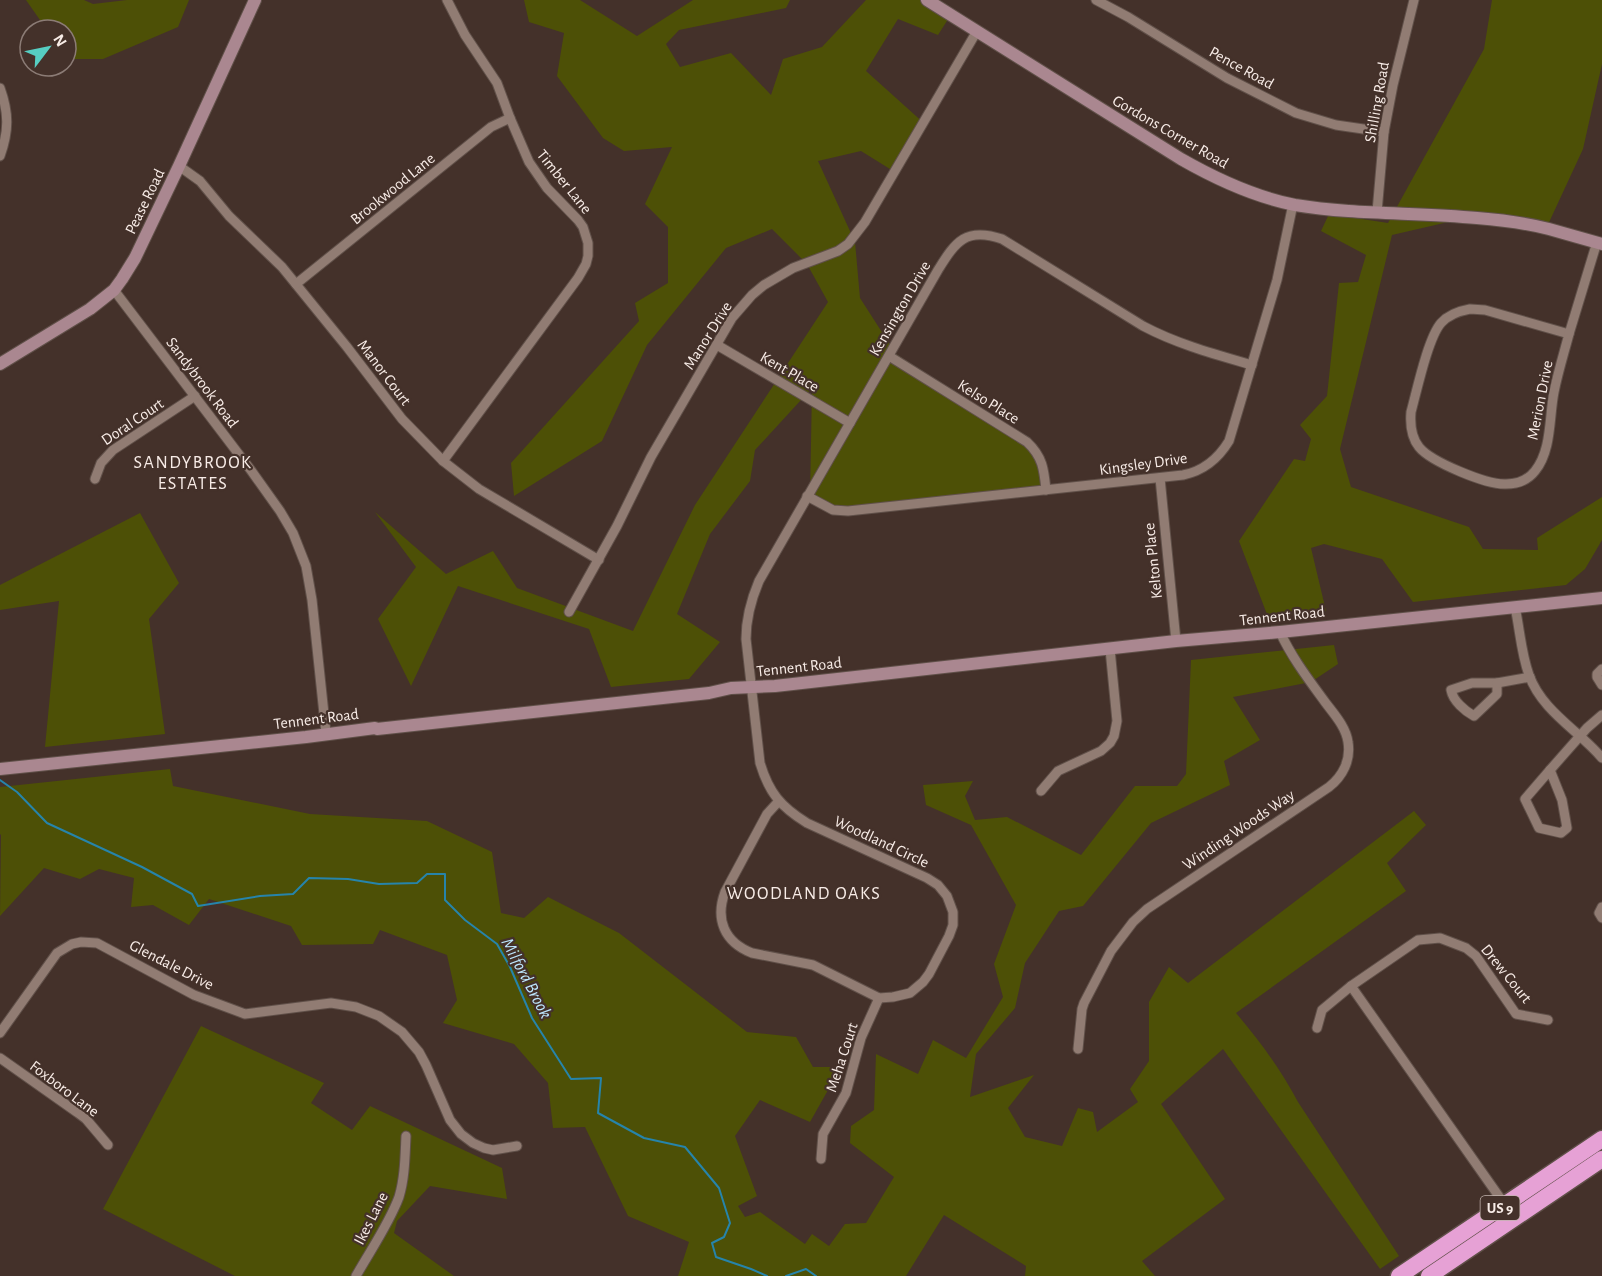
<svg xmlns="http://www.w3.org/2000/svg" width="1602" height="1276" viewBox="0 0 1602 1276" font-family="'Alegreya Sans',sans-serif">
<rect width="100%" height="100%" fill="#44312a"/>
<g fill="#4d5006">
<polygon points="26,0 84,0 93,4 127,0 189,0 178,27 103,59 67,59 66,30 47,30"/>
<polygon points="524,0 580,0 637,36 693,0 790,0 786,8 679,30 666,44 680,67 731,53 771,95 783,59 822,47 866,0 930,0 952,13 938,35 898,19 866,71 926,125 898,174 861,151 818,161 855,242 860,298 896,354 1036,447 1052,490 831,509 810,497 812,388 755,450 750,481 710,534 677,614 720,642 689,679 611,687 589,629 458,586 411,686 378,619 416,567 375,512 446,574 493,551 517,588 633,631 695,505 828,302 807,264 772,229 726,248 647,345 602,441 514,496 511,463 639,321 635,303 668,283 668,227 645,204 672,147 624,151 603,138 557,76 564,33 529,22"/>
<polygon points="1492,0 1602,0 1602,64 1583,149 1545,231 1457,220 1392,235 1340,449 1351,487 1469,527 1483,549 1538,550 1537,538 1602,497 1602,540 1585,569 1566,585 1413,602 1382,559 1324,544 1311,548 1326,611 1268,617 1239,541 1294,459 1305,461 1311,439 1300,425 1327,396 1339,283 1358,282 1366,255 1321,231 1329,214 1388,223 1484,49"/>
<polygon points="140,513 179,583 149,619 165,734 45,747 59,601 0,610 0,585"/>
<path d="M1334 645 1338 664 1311 682 1233 697 1260 740 1224 761 1230 785 1151 823 1083 906 1059 911 1025 963 1015 1008 976 1054 970 1097 1034 1075 1008 1108 1025 1137 1062 1146 1078 1108 1093 1112 1097 1132 1138 1102 1130 1089 1149 1061V1002L1169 967 1188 983 1414 811 1426 825 1387 863 1406 891 1236 1013C1260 1041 1281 1070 1298 1102L1399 1256 1380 1269 1223 1049 1161 1104 1225 1199 1142 1261 1155 1276H1025L1026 1266 944 1215 906 1276H678L689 1242 628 1216 585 1127 553 1128 548 1083 514 1044 443 1023 457 1000 447 955 380 930 373 944 302 945 291 926 209 899 189 925 153 905 131 907 134 878 99 869 80 879 44 868 0 916 1 835 0 834V787L170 769 173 786 310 814 427 821 492 852 501 913 524 918 548 897 619 933 747 1032 796 1037 813 1067H841L810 1122 760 1100 735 1136 757 1196 738 1206 745 1217 760 1212 805 1244 812 1234 829 1246 845 1224 866 1223 894 1177 850 1143 851 1126 874 1110 876 1054 918 1074 933 1040 966 1058 1003 997 994 964 1016 905 971 825 926 805 923 785 973 781 965 796 975 820 1007 817 1081 855 1135 786H1177L1186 774 1191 660Z"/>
<polygon points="201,1026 324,1083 311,1103 352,1130 370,1106 502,1168 507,1199 430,1186 397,1221 394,1233 454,1276 235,1276 103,1209"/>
</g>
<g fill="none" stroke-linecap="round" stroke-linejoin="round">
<g stroke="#2684ab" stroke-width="2">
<polyline points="0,780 17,792 47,823 142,867 192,894 198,906 260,896 293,894 309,878 348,879 379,884 417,883 427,874 445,874 445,900 465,920 497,944 510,967 532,1018 571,1079 601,1078 598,1113 644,1138 685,1147 719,1188 730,1223 724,1237 712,1243 716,1257 751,1269 767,1276"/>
<polyline points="786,1276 806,1269 816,1276"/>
</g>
<defs>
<g id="street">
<polyline points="1096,0 1128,17 1227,78 1296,113 1336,125 1384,132"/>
<path d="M0 88C9 113 9 131 0 156"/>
<polyline points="179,166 200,181 229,216 282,267 347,347 402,419 443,461 479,489 599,560"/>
<polyline points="1377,212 1384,132 1393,85 1414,0"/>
<polyline points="296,284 491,127 510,118"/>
<polyline points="114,290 250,469 280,511 293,533 306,566 312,600 326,733"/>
<path d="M1470 309 1485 310 1569 334C1564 353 1558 372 1554 392 1549 417 1552 450 1535 471 1528 480 1517 484 1506 484 1487 485 1431 462 1419 447 1411 437 1410 424 1411 412 1417 390 1428 338 1441 323 1449 314 1459 311 1470 309Z"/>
<polyline points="1569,334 1597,242"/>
<polyline points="717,345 850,423"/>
<path d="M889 356 1027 442C1043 457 1044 470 1046 490"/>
<polyline points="443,461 578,278 586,264 588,256 588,243 583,227 578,220 547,188 529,162 510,118 497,83 465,35 447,0"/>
<polyline points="1160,478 1176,641"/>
<polyline points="95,479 101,463 113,450 195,396"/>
<path d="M807 496 833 510 848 511 1183 475C1203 471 1218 459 1229 441L1277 280 1293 204"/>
<path d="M1515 607C1520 630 1521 653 1529 675 1542 711 1578 730 1602 758"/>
<polyline points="569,612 617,526 651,457 732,318 752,295 764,285 793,268 838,251 848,244 865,222 977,31"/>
<polyline points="1602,669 1597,674 1597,677 1602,685"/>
<path d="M1472 683H1497V694L1474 716C1465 711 1453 701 1451 690Z"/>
<polyline points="1497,683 1530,677"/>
<polygon points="1550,770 1562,800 1567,828 1561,833 1539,828 1525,799"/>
<polyline points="1550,770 1587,728 1602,715"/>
<polyline points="1041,791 1058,771 1101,751 1110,743 1114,736 1117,721 1110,649"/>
<path d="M778 802 767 814 725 892C715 919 724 942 752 953L813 965 879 998 893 997 910 993 923 982 929 974 949 936 953 925V912L947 896 938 885 927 878 807 823C781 807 769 793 760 763L746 639C746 617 751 600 759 581L938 270C956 241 966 227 1002 239L1143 326C1177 344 1214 354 1252 365"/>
<polyline points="1602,907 1599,913 1602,918"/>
<polyline points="1351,986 1505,1205"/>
<polyline points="1317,1028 1322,1010 1351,986 1418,940 1440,938 1466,948 1476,956 1516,1014 1548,1020"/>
<polyline points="0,1033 57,953 72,944 81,942 97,943 194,995 245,1014 331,1003 356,1007 379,1016 402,1032 419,1052 426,1065 450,1120 461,1134 473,1143 484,1148 493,1150 517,1146"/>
<path d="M1078 1049 1082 1009 1084 1003 1111 951 1133 922 1147 909 1329 787C1343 776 1351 760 1348 742 1346 727 1334 714 1325 702 1309 680 1292 658 1280 632"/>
<polyline points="0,1058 78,1113 86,1119 108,1145"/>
<polyline points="821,1159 823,1134 846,1093 861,1038 879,998"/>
<path d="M356 1276C370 1251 389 1224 399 1197 405 1177 405 1156 406 1136"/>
</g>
<g id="secondary">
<path d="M927 0 1181 159C1216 179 1255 197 1295 205 1355 215 1417 212 1477 218 1501 220 1526 223 1549 229 1567 234 1584 239 1602 244"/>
<polyline points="0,364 90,309 114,290 122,279 135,258 179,166 255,0"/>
<polyline points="0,769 306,737 375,728 377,729 709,693 731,688 775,686 1176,641 1280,632 1602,598"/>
</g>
<g id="highway">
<polyline points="1399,1276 1602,1139"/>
<polyline points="1429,1276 1602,1159"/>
</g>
</defs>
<use href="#street" stroke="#605049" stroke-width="11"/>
<use href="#secondary" stroke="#605049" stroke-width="14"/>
<use href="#highway" stroke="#605049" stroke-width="19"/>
<use href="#street" stroke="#917c73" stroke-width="9"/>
<use href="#secondary" stroke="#aa8790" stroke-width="12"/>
<use href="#highway" stroke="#e6a1d5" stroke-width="16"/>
</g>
<g text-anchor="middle" stroke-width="4.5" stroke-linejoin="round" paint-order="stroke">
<rect fill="#44312a" stroke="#c2b4ae" stroke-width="1.5" x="1480.5" y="1196" width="39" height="24" rx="4.5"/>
<g font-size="15" font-weight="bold" fill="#f8ece7">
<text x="1500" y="1213">US 9</text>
</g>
<g font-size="16" fill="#f8ece7" stroke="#44312a">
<text transform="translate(1242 67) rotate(29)" y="6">Pence Road</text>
<text transform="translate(1376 102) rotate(-80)" y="6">Shilling Road</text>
<text transform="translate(1171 131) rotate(30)" y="6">Gordons Corner Road</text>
<text transform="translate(565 181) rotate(51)" y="6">Timber Lane</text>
<text transform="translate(392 188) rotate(-39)" y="6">Brookwood Lane</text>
<text transform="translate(144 201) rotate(-64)" y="6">Pease Road</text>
<text transform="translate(899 308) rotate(-60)" y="6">Kensington Drive</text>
<text transform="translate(707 335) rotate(-58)" y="6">Manor Drive</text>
<text transform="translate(790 371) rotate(30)" y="6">Kent Place</text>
<text transform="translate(385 372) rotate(53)" y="6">Manor Court</text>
<text transform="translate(203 382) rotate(53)" y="6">Sandybrook Road</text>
<text transform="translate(1539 400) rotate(-79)" y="6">Merion Drive</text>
<text transform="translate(989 401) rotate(32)" y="6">Kelso Place</text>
<text transform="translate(132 421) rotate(-34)" y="6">Doral Court</text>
<text transform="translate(1143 463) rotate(-8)" y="6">Kingsley Drive</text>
<text transform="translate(1152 561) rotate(-96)" y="6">Kelton Place</text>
<text transform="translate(1282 615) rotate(-6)" y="6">Tennent Road</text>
<text transform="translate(799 666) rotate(-6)" y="6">Tennent Road</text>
<text transform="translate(316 718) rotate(-7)" y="6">Tennent Road</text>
<text transform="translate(1238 829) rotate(-34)" y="6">Winding Woods Way</text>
<text transform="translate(882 841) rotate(25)" y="6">Woodland Circle</text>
<text transform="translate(172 964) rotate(27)" y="6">Glendale Drive</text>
<text transform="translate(1507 973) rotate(51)" y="6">Drew Court</text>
<text transform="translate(841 1057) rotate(-72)" y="6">Meha Court</text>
<text transform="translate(65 1088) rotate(37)" y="6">Foxboro Lane</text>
<text transform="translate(370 1218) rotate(-63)" y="6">Ikes Lane</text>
</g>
<g font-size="18" letter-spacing="1.5" fill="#f8ece7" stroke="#44312a">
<text x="193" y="468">SANDYBROOK<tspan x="193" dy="21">ESTATES</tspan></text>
<text x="804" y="899">WOODLAND OAKS</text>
</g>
<g font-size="18" font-style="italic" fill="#bee8ff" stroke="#44312a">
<text transform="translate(527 978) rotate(62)" y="6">Milford Brook</text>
</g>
</g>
<g transform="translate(48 48) rotate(58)"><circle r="28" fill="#44312a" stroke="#8c7c76" stroke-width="1.5"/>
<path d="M0-4.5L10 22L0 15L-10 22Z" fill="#56cec2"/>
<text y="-9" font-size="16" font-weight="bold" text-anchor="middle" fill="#f8ece7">N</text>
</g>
</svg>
